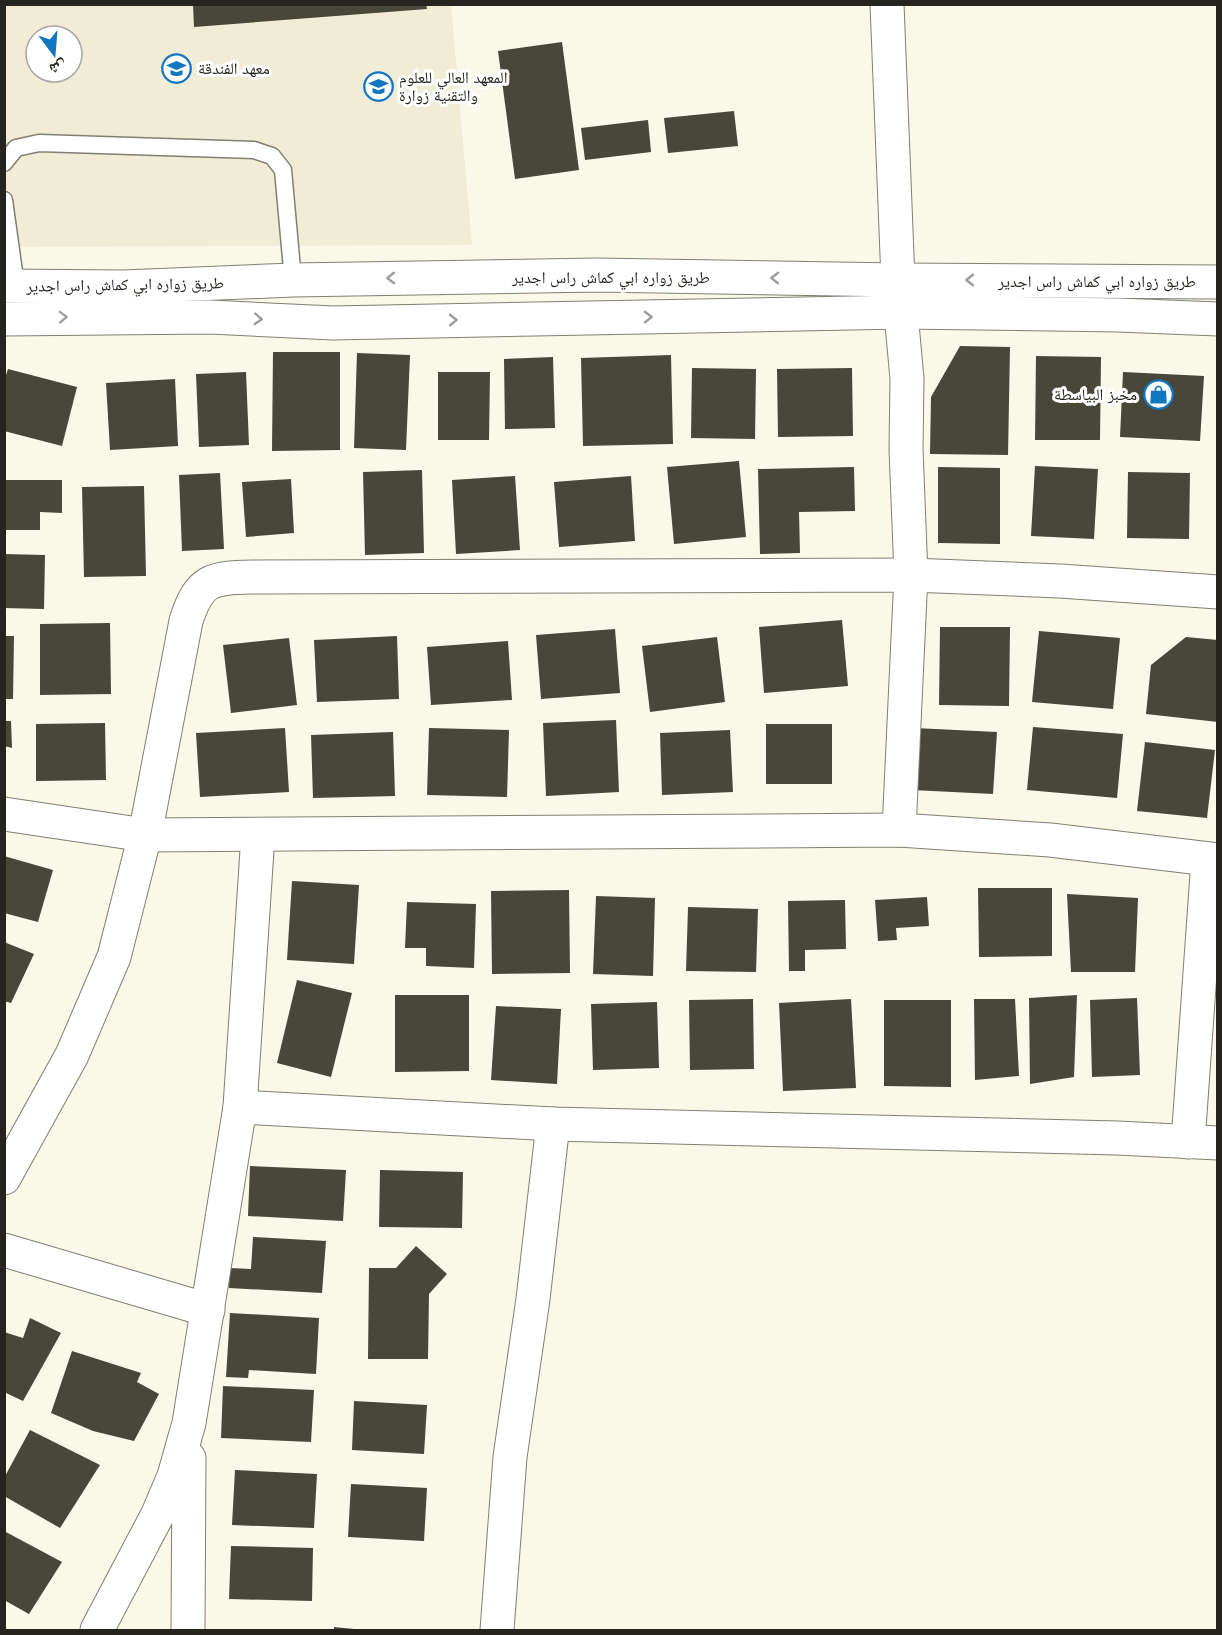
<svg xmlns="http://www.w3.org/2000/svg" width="1222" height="1635" viewBox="0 0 1222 1635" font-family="Inter,'Noto Naskh Arabic',sans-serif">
<rect width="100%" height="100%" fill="#faf8e9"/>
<path fill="#f0ecd5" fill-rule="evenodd" d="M4 5H451L472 245 5 247ZM36 36H72V72H36Z"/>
<g fill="#49463a">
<polygon points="193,4 426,4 427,9 194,27"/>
<polygon points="562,42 579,170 515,179 498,51"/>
<polygon points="734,111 738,146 668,153 664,118"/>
<polygon points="648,120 651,152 585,160 581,128"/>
<polygon points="960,346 1010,347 1008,455 930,454 931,397"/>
<polygon points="273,352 340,352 340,450 272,451"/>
<polygon points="357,353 410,355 406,450 354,448"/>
<polygon points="671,355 673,444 583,446 581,358"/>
<polygon points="1036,356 1101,357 1100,440 1035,440"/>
<polygon points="553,357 555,428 505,429 504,359"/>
<polygon points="692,368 756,369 755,439 691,438"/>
<polygon points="852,368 853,436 778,437 777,369"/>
<polygon points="8,369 77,387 62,446 4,431 4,381"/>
<polygon points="246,372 249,445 199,447 196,374"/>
<polygon points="438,372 490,372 489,440 438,440"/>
<polygon points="1123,372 1204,376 1200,441 1120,437"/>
<polygon points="175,379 178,446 110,450 106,383"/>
<polygon points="739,461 746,537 674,544 667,467"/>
<polygon points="1035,466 1098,469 1094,539 1031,536"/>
<polygon points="854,467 855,511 799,512 800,553 760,554 758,469"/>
<polygon points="938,467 1000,468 1000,544 938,543"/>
<polygon points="422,470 424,553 365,555 363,472"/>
<polygon points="1128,472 1190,473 1189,539 1127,538"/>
<polygon points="220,473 224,549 182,551 179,475"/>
<polygon points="515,476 520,550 456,554 452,480"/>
<polygon points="631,476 635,541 559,547 554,482"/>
<polygon points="291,479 294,533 246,537 242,482"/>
<polygon points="4,480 62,480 62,513 40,512 40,530 4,530"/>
<polygon points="144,486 146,576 84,577 82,487"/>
<polygon points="4,554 45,555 44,609 4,608"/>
<polygon points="842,620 848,686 764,693 759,627"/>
<polygon points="110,623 111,694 40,695 40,624"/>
<polygon points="940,627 1010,627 1009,706 939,705"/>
<polygon points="615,629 620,693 541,699 536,635"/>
<polygon points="1039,631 1120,638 1113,709 1032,702"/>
<polygon points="4,636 14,636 13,699 4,699"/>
<polygon points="397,636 399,699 317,702 314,640"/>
<polygon points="717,637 725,702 650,712 642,646"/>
<polygon points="1186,637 1218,640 1218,722 1146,714 1151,665"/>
<polygon points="289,638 297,705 231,713 223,645"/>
<polygon points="508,641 512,700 431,705 427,647"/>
<polygon points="616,720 619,792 546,796 543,723"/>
<polygon points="4,721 11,721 12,748 4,746"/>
<polygon points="105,723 106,780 36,781 36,724"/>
<rect x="766" y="724" width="66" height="60"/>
<polygon points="1033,727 1123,734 1117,798 1027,790"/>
<polygon points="285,728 289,792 200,797 196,733"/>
<polygon points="429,728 509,730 507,797 427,795"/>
<polygon points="915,728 997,732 993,794 912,790"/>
<polygon points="730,730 733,792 662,795 660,733"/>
<polygon points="393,732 395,796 313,798 311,735"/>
<polygon points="1145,742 1215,750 1207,818 1137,811"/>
<polygon points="4,856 53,870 38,922 4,913"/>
<polygon points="292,881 359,885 354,964 287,960"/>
<polygon points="978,888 1052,888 1052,956 979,957"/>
<polygon points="569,890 570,973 492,974 491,891"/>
<polygon points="1067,894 1138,898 1135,972 1071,972"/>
<polygon points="596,896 655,898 653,976 593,974"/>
<polygon points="927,897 929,926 896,928 897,940 878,941 875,900"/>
<polygon points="845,900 846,949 805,950 805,971 789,971 788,901"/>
<polygon points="407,902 476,904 474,968 426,966 426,948 405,948"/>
<polygon points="688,907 758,909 756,972 686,971"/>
<polygon points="4,942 34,954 11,1003 4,1001"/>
<polygon points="297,980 352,993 331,1077 277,1063"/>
<polygon points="395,995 469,995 469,1071 395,1072"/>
<polygon points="1077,995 1074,1077 1030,1084 1029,998"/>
<polygon points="1137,998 1140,1075 1092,1077 1090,1000"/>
<polygon points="753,999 754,1069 690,1070 689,1000"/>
<polygon points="851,999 856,1088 783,1091 779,1003"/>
<polygon points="974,999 1015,999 1019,1076 975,1080"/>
<polygon points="884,1000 951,1000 951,1087 884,1086"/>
<polygon points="657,1002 659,1068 593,1070 591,1004"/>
<polygon points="496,1006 561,1009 557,1084 491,1080"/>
<polygon points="250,1166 346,1170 343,1221 248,1216"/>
<polygon points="380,1170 463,1172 462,1228 379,1227"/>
<polygon points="253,1237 326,1241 322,1293 229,1288 230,1268 251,1269"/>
<polygon points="416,1246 447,1274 429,1294 428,1359 368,1359 369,1268 396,1268"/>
<polygon points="230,1313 319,1318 316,1374 249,1370 248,1378 226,1377"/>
<polygon points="30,1318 61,1333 23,1401 4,1392 4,1332 23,1338"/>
<polygon points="72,1351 141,1373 137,1382 159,1394 134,1441 93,1431 51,1413"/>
<polygon points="223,1386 314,1390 311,1442 221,1438"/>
<polygon points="354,1401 427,1405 424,1454 352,1450"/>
<polygon points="30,1430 100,1465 60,1528 4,1496 4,1478"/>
<polygon points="235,1470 317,1474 314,1528 232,1525"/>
<polygon points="351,1484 427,1488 424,1541 348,1537"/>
<polygon points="4,1531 62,1562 29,1614 4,1600"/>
<polygon points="231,1546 313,1548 312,1601 229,1599"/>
<polygon points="334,1627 354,1629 354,1630 334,1630"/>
</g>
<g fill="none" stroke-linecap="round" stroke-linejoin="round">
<defs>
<g id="service">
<polyline points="4,163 16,148 39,143 254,150 272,156 283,170 293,280"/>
<polyline points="4,200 16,286"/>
</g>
<g id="minor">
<polyline points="887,4 898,280 907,379 906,449 911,575 899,830"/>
<polyline points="4,814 145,835 899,830 1050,840 1218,860"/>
<polyline points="240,1107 553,1124 1117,1138 1218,1143"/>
<polyline points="1188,1142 1208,860"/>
<path d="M4 1178 72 1055 114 957 145 835 186 621C200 577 213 578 256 577L911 575 1060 581 1218 592"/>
<polyline points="4,1250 208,1310"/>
<polyline points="97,1630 158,1514 174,1476 189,1423 240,1107 258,835"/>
<polyline points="188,1630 189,1458"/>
<polyline points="497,1630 510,1457 533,1299 553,1124"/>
</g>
<g id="primary">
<polyline points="4,286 124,287 293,280 596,275 898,280 1218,282"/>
<polyline points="4,319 210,317 333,323 902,312 1118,315 1218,319"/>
</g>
</defs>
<use href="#service" stroke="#817f71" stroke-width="19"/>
<use href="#minor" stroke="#817f71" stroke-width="35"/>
<use href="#primary" stroke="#817f71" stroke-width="35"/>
<use href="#service" stroke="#fff" stroke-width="16"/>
<use href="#minor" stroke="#fff" stroke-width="33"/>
<use href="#primary" stroke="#fff" stroke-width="33"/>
</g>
<defs><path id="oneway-chevron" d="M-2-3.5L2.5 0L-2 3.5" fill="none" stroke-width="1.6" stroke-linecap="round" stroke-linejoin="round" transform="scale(1.5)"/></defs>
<g stroke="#9d9c9a">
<use href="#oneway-chevron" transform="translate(391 278) rotate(179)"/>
<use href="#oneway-chevron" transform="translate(775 278) rotate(-179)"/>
<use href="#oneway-chevron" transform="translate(970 280) rotate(-180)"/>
<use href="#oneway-chevron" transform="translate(63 317) rotate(-2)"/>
<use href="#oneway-chevron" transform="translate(648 317) rotate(-1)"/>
<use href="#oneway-chevron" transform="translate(258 319) rotate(3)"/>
<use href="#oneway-chevron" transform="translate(453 320) rotate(-1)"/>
</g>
<defs>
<symbol id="university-ring" viewBox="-11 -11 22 22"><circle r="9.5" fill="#fff" stroke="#1076c1" stroke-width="1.5"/><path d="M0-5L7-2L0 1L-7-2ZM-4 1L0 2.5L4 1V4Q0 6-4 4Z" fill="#1076c1"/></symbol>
<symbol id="shop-ring" viewBox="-11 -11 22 22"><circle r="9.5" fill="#fff" stroke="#1076c1" stroke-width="1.5"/><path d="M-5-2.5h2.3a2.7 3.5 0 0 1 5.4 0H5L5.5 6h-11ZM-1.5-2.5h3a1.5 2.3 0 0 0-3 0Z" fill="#1076c1"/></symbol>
</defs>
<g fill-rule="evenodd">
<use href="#university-ring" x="160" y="52" width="33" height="33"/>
<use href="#university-ring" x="362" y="70" width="33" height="33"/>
<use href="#shop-ring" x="1142" y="378" width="33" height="33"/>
</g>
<g text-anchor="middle" stroke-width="6" stroke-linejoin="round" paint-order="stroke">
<g font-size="16" fill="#25241e" stroke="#fff" text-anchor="start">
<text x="198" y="74">معهد الفندقة</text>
<text x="399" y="83">المعهد العالي للعلوم<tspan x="399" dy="18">والتقنية زوارة</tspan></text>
<text x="1137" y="400" text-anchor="end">مخبز البياسطة</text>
</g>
<g font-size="16" fill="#25241e" stroke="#fff">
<text x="611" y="283">طريق زواره ابي كماش راس اجدير</text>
<text x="1097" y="287">طريق زواره ابي كماش راس اجدير</text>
<text transform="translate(125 284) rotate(-1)" y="6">طريق زواره ابي كماش راس اجدير</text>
</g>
</g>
<rect width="1222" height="1635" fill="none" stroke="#25241e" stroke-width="12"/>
<g transform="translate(54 54) rotate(164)"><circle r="28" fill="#ffffff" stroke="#a8a7a5" stroke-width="1.5"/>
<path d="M0-4.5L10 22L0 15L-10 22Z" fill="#1076c1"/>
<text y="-9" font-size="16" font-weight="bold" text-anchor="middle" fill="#25241e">ش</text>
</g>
</svg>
